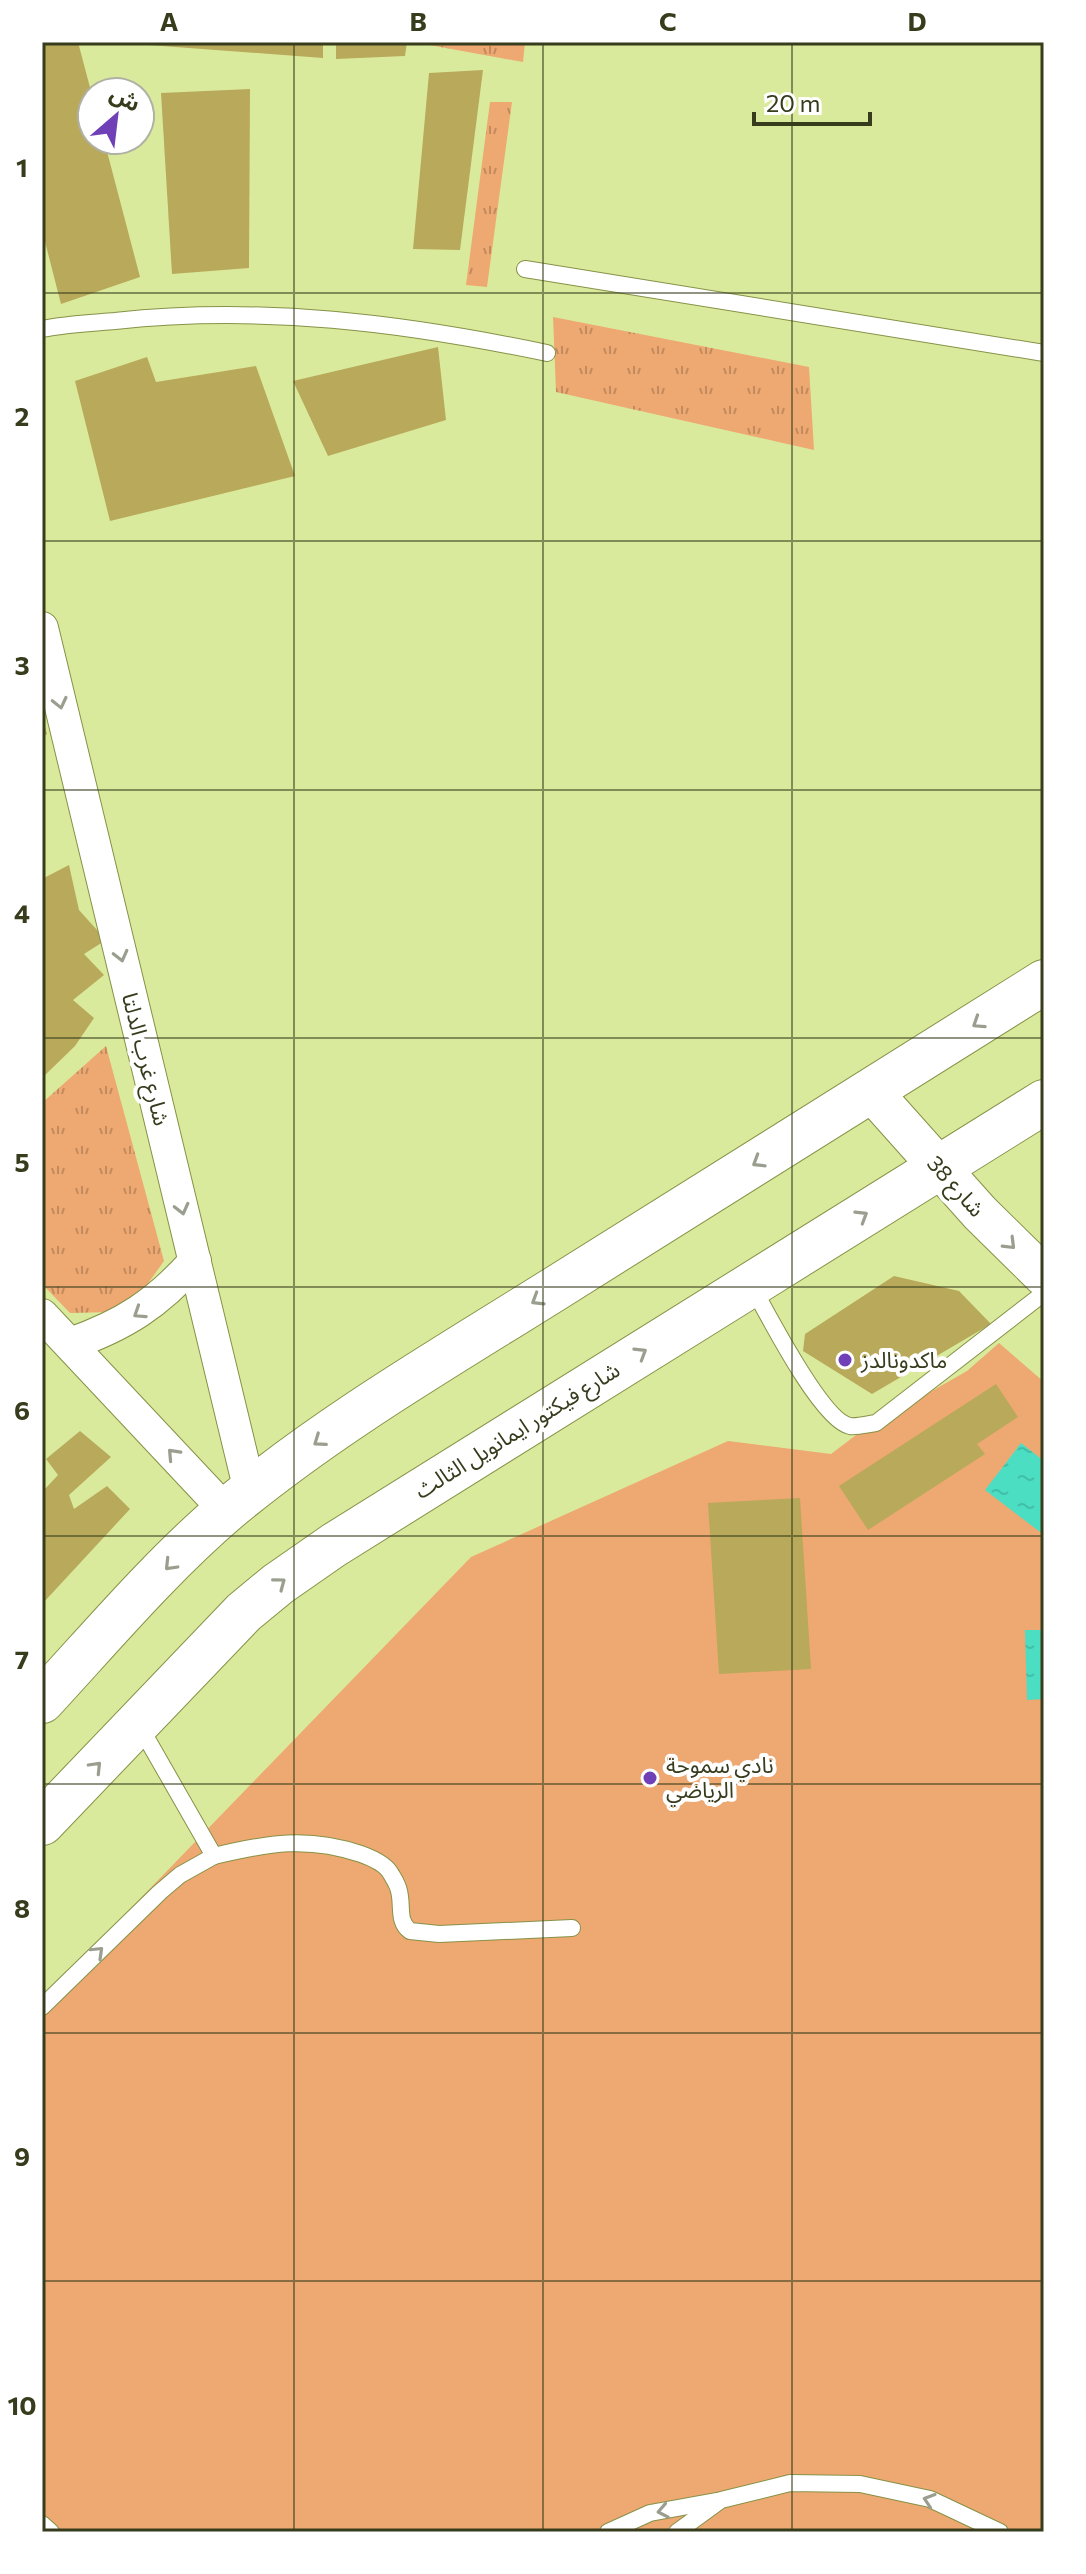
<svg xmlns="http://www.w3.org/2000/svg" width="1086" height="2574" viewBox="0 0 1086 2574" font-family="Commissioner,'Noto Sans Arabic',sans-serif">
<defs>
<pattern id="park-tufts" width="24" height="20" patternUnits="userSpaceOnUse" patternTransform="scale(2)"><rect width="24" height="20" fill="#eea872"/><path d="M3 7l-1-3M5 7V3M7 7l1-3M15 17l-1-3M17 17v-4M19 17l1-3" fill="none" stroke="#c28a5d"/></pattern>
<pattern id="water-ripples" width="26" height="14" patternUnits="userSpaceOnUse" patternTransform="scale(2)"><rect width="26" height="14" fill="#4bdec3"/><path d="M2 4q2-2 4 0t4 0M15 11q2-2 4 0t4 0" fill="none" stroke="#42bfa7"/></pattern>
</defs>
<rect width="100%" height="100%" fill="#daea9c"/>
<polygon fill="#eea872" points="999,1343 1044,1382 1044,2532 42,2532 42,2000 471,1557 728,1441 831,1454 860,1432 967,1371"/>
<g fill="url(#park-tufts)">
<polygon points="424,42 525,42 523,62 424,44"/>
<polygon points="490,102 512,102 487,287 466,285"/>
<polygon points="553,317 809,367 814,450 556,392"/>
<polygon points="106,1046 164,1261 144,1289 114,1312 70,1313 42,1284 42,1103"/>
</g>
<g fill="url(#water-ripples)">
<polygon points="1021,1443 1044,1461 1044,1535 985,1490"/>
<polygon points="1044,1630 1044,1699 1027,1700 1025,1630"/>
</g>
<g fill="#b9a95a">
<polygon points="42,42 78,42 92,95 92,140 104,140 140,277 61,304 42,230"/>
<polygon points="136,42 323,42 323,58 135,44"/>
<polygon points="336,42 407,42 405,56 336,59"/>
<polygon points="483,70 460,250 413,249 429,73"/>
<polygon points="250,89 249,268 172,274 161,93"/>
<polygon points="438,347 446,420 328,456 293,381"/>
<polygon points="147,357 156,382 256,366 295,476 110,521 75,381"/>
<polygon points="42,716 47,734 42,738"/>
<polygon points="69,865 79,910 106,940 84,954 104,975 73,1000 94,1018 75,1046 42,1078 42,879"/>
<polygon points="894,1276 959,1291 991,1324 872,1394 803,1351 805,1334"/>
<polygon points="996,1384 1018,1417 977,1444 985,1454 868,1530 839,1486"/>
<polygon points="80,1431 111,1457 69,1495 74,1509 107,1486 130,1509 44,1602 42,1488 44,1490 58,1475 46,1459"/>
<polygon points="800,1498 811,1669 719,1674 708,1503"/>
</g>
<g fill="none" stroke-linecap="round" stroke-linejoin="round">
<defs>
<g id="service">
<polyline points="525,269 1044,353"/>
<path d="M42 329C66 324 91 323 115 321 263 305 403 323 547 353"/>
<path d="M753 1288C768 1315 822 1421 850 1426 857 1427 868 1424 876 1423L1044 1293"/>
<path d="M139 1725 214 1856C268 1843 308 1836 361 1854 372 1858 386 1864 391 1874 394 1879 398 1885 399 1891 403 1906 397 1921 410 1931L439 1934 572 1928"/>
<polyline points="42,2007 160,1892 180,1875 214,1856"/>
<polyline points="42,2524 51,2532"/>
<polyline points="608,2532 650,2513 716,2501"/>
<polyline points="677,2532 721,2500 790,2483 860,2484 930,2499 1000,2532"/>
</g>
<g id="minor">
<polyline points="42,628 250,1491"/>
<polyline points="42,1315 226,1511"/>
<path d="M70 1344C124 1325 157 1304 195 1261"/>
</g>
<polyline id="tertiary" points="872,1092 980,1213 1044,1276"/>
<g id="primary">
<path d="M42 1701C102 1636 161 1566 228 1509 329 1425 443 1359 553 1290 717 1187 881 1085 1044 982"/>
<polyline points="42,1823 244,1612 278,1584 334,1545 1044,1102"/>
</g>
</defs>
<use href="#service" stroke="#859247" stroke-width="18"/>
<use href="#minor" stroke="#859247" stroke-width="34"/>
<use href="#tertiary" stroke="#859247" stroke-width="42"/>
<use href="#primary" stroke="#859247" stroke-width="46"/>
<use href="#service" stroke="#fff" stroke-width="16"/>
<use href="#minor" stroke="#fff" stroke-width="32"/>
<use href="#tertiary" stroke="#fff" stroke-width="40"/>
<use href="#primary" stroke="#fff" stroke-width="44"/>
</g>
<defs><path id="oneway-chevron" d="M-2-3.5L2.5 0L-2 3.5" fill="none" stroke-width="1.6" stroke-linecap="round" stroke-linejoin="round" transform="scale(2)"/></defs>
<g stroke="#9a9e8e">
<use href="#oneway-chevron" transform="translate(60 703) rotate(77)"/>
<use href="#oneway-chevron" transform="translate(121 956) rotate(76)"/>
<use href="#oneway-chevron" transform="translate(978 1023) rotate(147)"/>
<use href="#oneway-chevron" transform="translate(758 1162) rotate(148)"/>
<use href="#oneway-chevron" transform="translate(182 1209) rotate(76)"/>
<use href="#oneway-chevron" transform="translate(862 1216) rotate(-32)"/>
<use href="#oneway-chevron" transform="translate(1010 1244) rotate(45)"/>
<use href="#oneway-chevron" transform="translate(537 1300) rotate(148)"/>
<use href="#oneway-chevron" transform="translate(139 1313) rotate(147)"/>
<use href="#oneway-chevron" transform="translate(641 1353) rotate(-32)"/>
<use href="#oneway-chevron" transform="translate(319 1441) rotate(145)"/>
<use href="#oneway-chevron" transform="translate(173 1454) rotate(-133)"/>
<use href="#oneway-chevron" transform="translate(170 1565) rotate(134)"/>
<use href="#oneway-chevron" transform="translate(280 1583) rotate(-37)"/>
<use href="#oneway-chevron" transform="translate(96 1767) rotate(-46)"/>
<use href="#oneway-chevron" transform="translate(98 1952) rotate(-44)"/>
<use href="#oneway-chevron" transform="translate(929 2500) rotate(-162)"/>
<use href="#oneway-chevron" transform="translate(663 2511) rotate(169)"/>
</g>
<path fill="none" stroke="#363c1c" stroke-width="2" stroke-opacity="0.55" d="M294 42V2532M543 42V2532M792 42V2532M42 293H1044M42 541H1044M42 790H1044M42 1038H1044M42 1287H1044M42 1536H1044M42 1784H1044M42 2033H1044M42 2281H1044"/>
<g fill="#7040b7" stroke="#fff" stroke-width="3">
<circle cx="845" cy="1360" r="8"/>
<circle cx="650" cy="1778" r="8"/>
</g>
<g text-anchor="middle" stroke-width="8" stroke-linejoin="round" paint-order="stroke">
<g font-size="22" fill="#363c1c" stroke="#fff">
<text transform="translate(146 1059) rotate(76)" y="8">شارع غرب الدلتا</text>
<text transform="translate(956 1186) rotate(48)" y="8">شارع 38</text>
<text transform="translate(517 1430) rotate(-32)" y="8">شارع فيكتور ايمانويل الثالث</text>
</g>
<g font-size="22" fill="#363c1c" stroke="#fff" text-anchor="start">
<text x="861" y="1368">ماكدونالدز</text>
<text x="666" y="1773">نادي سموحة<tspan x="666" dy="25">الرياضي</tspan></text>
</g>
</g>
<rect width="1086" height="2574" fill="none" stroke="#ffffff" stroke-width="88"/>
<g transform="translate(116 116) rotate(28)"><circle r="38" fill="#ffffff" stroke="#afb1a4" stroke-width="2"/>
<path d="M0-6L14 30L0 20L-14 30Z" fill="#7040b7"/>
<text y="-12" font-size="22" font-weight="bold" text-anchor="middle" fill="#363c1c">ش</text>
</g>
<path d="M754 112v12h116v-12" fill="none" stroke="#363c1c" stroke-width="4"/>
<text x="766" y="112" font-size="24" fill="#363c1c" stroke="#ffffff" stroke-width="6" paint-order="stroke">20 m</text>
<rect x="44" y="44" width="998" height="2486" fill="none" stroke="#363c1c" stroke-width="3"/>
<g font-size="26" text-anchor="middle" font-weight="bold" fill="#363c1c">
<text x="169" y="31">A</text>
<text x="418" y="31">B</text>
<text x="668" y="31">C</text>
<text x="917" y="31">D</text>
<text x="22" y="177">1</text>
<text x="22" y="426">2</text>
<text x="22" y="675">3</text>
<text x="22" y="923">4</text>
<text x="22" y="1172">5</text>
<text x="22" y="1420">6</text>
<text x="22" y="1669">7</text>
<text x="22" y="1918">8</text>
<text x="22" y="2166">9</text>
<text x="22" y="2415">10</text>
</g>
</svg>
